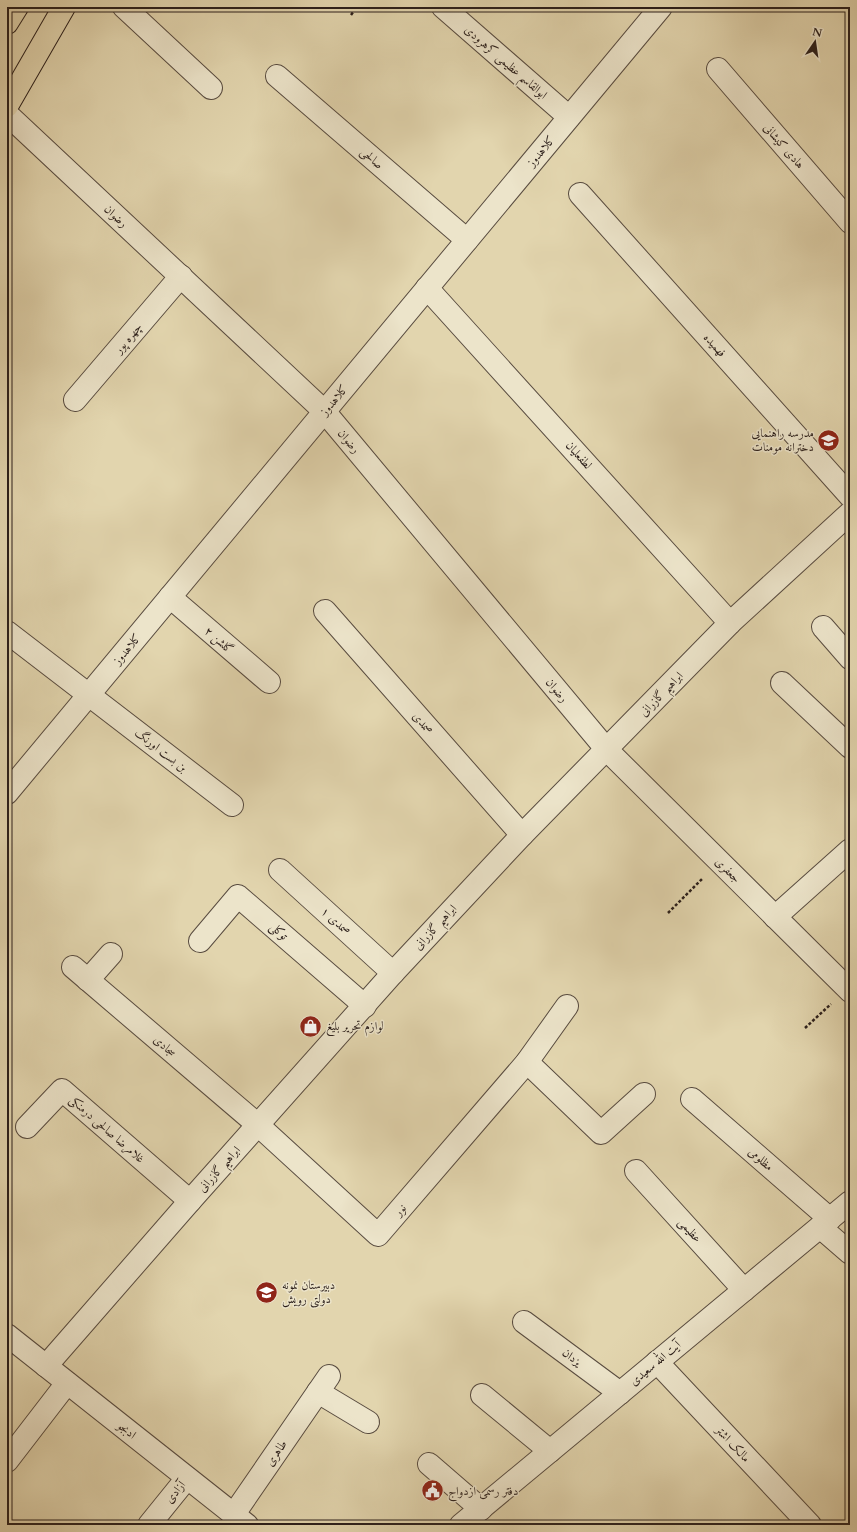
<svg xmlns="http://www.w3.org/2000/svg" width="857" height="1532" viewBox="0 0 857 1532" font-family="Cardo,Amiri,serif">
<rect width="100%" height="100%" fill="#e2d5ae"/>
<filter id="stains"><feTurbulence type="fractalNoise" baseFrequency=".005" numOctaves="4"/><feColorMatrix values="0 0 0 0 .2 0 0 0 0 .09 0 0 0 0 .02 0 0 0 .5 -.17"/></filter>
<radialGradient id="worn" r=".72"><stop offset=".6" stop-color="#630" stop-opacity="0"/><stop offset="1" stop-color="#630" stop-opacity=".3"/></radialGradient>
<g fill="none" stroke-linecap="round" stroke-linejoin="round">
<defs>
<g id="minor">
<polyline points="124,7 211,88"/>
<polyline points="443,7 569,117"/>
<polyline points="718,69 850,222"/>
<polyline points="277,76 467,240"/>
<polyline points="7,114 324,411 607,750 850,991"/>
<polyline points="580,194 850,496"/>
<polyline points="427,288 730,623"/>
<polyline points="75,400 181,276"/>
<polyline points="170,597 269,682"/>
<polyline points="325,611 522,835"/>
<polyline points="823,627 850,658"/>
<polyline points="7,632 232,805"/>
<polyline points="782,683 850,747"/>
<polyline points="7,793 661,7"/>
<polyline points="280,870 393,973"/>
<polyline points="775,917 850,850"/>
<polyline points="200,941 238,896 365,1006"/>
<polyline points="73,967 258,1125 378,1235 527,1062 567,1006"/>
<polyline points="88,980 111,954"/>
<polyline points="527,1062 601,1133 644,1094"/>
<polyline points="692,1099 830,1219"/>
<polyline points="27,1127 62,1090 190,1201"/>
<polyline points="636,1171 744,1290"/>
<polyline points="820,1227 850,1253"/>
<polyline points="524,1322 620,1393"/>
<polyline points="7,1335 247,1525"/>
<polyline points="657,1362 810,1525"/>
<polyline points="46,1366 190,1201 393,973 522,835 730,623 850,513"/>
<polyline points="318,1392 368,1422"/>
<polyline points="482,1395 550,1451"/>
<polyline points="7,1461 67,1383"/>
<polyline points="429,1464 481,1509"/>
<polyline points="234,1514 329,1376"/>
<polyline points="149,1525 187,1478"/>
<polyline points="461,1525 850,1202"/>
</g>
<g id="major">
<polyline points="7,23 17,7"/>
<polyline points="7,106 64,7"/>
</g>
</defs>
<use href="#minor" stroke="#594c40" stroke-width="24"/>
<use href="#major" stroke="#2b1f1b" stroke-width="24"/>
<g stroke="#2b1f1b" stroke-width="2.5" stroke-dasharray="3 2" stroke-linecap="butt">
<polyline points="351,15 357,7"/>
<polyline points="668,913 702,879"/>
<polyline points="805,1028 831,1004"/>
</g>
<use href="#minor" stroke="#ece4ca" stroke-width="22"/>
<use href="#major" stroke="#e2d5ae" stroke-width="22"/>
</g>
<defs>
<symbol id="school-disc" viewBox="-11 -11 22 22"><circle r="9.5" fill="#8f2418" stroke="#ece4ca"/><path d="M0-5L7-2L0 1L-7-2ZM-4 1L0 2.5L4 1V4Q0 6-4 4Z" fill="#fff"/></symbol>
<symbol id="shop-disc" viewBox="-11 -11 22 22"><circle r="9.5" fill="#8f2418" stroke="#ece4ca"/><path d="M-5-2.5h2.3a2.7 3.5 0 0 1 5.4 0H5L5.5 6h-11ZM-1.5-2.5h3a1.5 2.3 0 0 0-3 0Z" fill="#fff"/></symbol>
<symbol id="civic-disc" viewBox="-11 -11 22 22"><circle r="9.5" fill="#8f2418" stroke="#ece4ca"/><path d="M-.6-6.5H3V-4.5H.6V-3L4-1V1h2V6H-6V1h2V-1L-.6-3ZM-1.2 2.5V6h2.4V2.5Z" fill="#fff"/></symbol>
</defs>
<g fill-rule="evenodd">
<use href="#school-disc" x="816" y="428" width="25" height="25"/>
<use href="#shop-disc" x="298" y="1014" width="25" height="25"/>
<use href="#school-disc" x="254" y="1280" width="25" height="25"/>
<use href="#civic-disc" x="420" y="1478" width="25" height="25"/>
</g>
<g text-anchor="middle" stroke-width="3" stroke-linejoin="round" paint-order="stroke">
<g font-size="12" fill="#2b1f1b" stroke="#ece4ca">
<text transform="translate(506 62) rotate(41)" y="4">ابوالقاسم عظیمی کرهرودی</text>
<text transform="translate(784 146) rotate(49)" y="4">هادی کیشانی</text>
<text transform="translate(541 151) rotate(-50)" y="4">کلاهدوز</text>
<text transform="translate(372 158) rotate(41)" y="4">صالحی</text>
<text transform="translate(116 216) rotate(43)" y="4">رضوان</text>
<text transform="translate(128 338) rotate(-50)" y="4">چهره پور</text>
<text transform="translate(715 345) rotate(48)" y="4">فهمیده</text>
<text transform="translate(334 400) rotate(-50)" y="4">کلاهدوز</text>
<text transform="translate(349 441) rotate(50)" y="4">رضوان</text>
<text transform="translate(579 455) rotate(48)" y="4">لطفعلیان</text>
<text transform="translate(219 640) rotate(41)" y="4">گلشن ۲</text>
<text transform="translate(127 649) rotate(-50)" y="4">کلاهدوز</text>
<text transform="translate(557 690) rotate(50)" y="4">رضوان</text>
<text transform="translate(661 694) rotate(-46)" y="4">ابراهیم گازرانی</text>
<text transform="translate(423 723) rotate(49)" y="4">صمدی</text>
<text transform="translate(161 750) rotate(38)" y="4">بن بست اورنگ</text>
<text transform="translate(728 870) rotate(45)" y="4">جعفری</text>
<text transform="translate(336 921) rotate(42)" y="4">صمدی ۱</text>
<text transform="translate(435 927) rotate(-47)" y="4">ابراهیم گازرانی</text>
<text transform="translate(279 931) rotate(41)" y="4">توکلی</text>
<text transform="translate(165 1046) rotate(41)" y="4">سجادی</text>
<text transform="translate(107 1129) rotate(41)" y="4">غلامرضا صالحی درمنکی</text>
<text transform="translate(761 1159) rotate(41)" y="4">مظلومی</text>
<text transform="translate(219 1169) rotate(-48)" y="4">ابراهیم گازرانی</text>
<text transform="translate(400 1210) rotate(-49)" y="4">نور</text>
<text transform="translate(690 1230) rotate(48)" y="4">عظیمی</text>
<text transform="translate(572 1357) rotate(37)" y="4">یزدان</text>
<text transform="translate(655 1363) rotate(-40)" y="4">آیت الله سعیدی</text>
<text transform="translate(127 1430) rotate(38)" y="4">ادبجو</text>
<text transform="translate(733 1444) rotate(47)" y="4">مالک اشتر</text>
<text transform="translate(276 1453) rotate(-56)" y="4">طاهری</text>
<text transform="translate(175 1492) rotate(-51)" y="4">آزادی</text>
</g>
<g font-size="12" fill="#2b1f1b" stroke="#ece4ca" text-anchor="start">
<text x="814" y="437" text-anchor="end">مدرسه راهنمایی<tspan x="814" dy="14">دخترانه مومنات</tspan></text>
<text x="326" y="1030">لوازم تحریر بلیغ</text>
<text x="282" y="1289">دبیرستان نمونه<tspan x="282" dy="14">دولتی رویش</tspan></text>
<text x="448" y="1495">دفتر رسمی ازدواج</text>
</g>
</g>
<rect width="857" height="1532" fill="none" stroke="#e2d5ae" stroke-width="24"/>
<rect x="8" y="8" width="841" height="1516" fill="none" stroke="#2b1f1b" stroke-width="2"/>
<rect x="12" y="12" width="833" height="1508" fill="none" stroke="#2b1f1b"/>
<g transform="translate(815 42) rotate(13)" stroke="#ece4ca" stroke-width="3" paint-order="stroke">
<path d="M0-3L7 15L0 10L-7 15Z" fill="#2b1f1b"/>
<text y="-6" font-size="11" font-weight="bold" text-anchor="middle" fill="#2b1f1b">N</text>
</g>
<rect width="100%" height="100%" filter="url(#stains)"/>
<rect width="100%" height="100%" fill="url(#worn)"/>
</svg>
